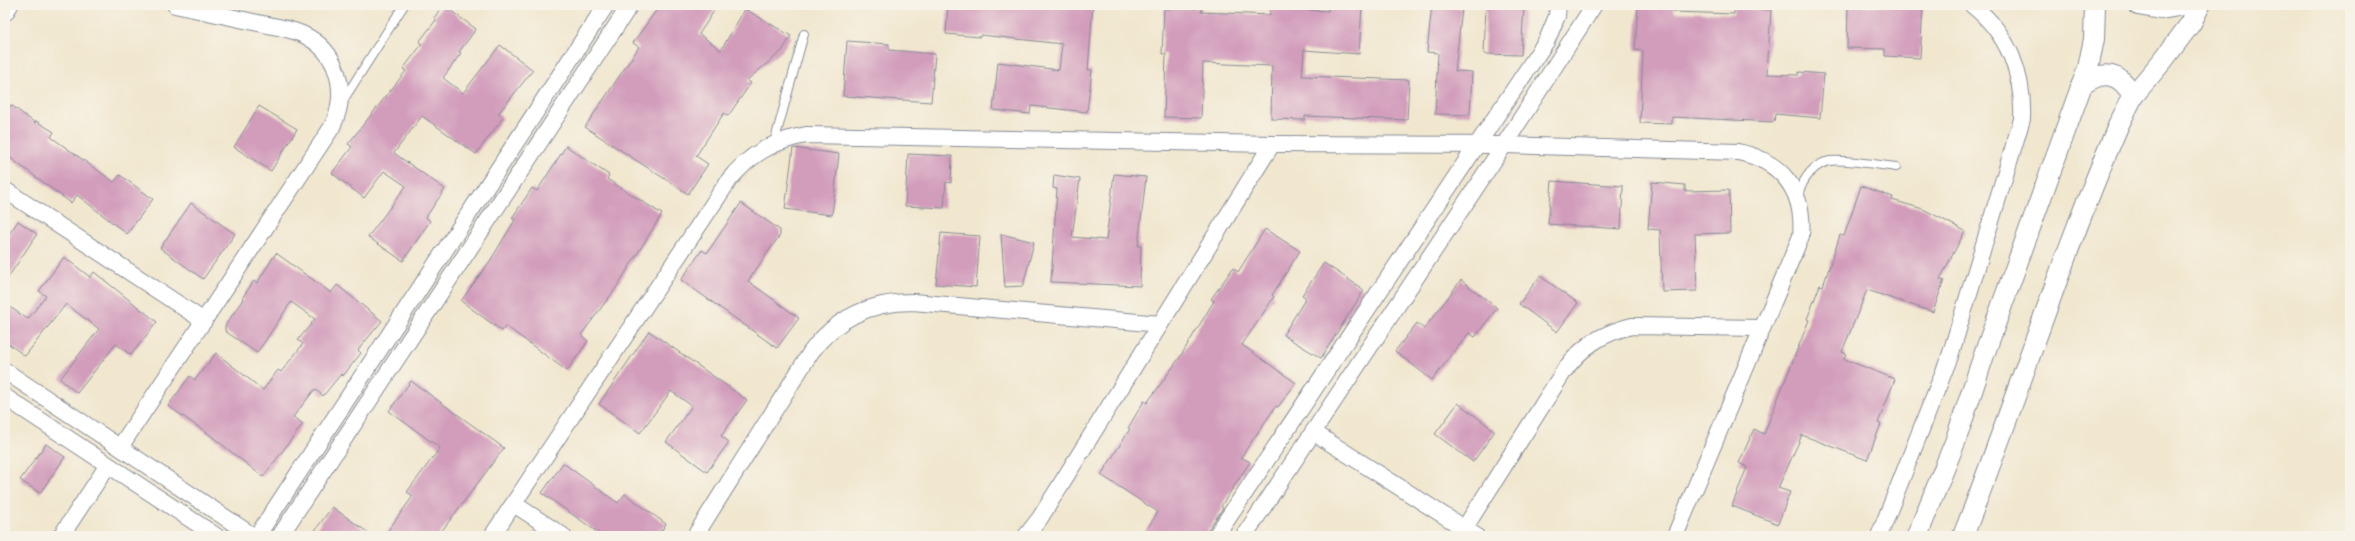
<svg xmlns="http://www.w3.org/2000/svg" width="2355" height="541" viewBox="0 0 2355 541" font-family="'Patrick Hand',sans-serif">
<rect width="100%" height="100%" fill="#f7f3e8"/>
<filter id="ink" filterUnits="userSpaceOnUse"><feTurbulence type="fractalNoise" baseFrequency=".025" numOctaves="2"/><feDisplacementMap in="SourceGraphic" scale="8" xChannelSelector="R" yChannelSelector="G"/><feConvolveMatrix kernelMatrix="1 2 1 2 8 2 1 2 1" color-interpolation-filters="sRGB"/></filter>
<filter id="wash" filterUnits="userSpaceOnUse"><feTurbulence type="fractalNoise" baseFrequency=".012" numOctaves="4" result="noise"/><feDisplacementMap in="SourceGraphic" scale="16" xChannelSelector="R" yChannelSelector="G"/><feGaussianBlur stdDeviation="0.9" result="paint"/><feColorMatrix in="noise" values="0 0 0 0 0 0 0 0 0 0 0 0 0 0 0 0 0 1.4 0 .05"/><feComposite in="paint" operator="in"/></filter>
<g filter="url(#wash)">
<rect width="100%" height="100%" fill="#f1e7cf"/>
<g id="blocks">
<g fill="#d29cbb">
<polygon points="443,5 476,29 459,52 461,53 443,78 463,93 500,45 533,70 498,114 503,118 476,154 422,116 394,153 445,189 426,217 430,221 403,261 368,237 406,186 384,171 364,198 332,173 352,147 348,144 406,71 403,69 422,44 419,42 436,20 434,18"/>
<polygon points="660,5 718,5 699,34 721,50 745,9 791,36 782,51 747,80 751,83 728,116 724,113 696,156 708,164 688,194 585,127 639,47 633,43"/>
<polygon points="948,5 1093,5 1088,70 1092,70 1087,112 1031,106 1030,114 993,110 998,62 1059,70 1062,44 981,35 980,37 946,34"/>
<polygon points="1329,5 1362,5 1359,54 1304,50 1302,76 1409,80 1407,120 1305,116 1305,120 1271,119 1272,66 1203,63 1201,118 1164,117 1166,54 1162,54 1164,9 1202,8 1201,12 1270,15 1270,8 1328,11"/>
<polygon points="1432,5 1462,8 1455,71 1472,72 1470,115 1435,114 1438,53 1427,52"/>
<polygon points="1486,5 1524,5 1521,55 1484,54"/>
<polygon points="1638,5 1675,6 1674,12 1734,14 1734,8 1771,10 1767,74 1798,75 1799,72 1824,74 1820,118 1775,114 1774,122 1672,117 1672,124 1640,123 1643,51 1635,50"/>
<polygon points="1848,5 1923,7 1920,58 1885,56 1885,49 1847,48"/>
<polygon points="847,41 889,44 889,50 935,54 931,102 843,96"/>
<polygon points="11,105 35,123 36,121 54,132 51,137 114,182 120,175 153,199 127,234 77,195 71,203 5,154 5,113"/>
<polygon points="259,106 297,129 271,171 234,147"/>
<polygon points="566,146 609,175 607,179 662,214 616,288 581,335 588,341 567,371 506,326 502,331 461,301 490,261 515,220 512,218 532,188 537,191"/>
<polygon points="793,148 839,154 832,215 785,209"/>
<polygon points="908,154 952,156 951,183 946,182 944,208 905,206"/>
<polygon points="1114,174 1146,177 1138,246 1141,246 1140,286 1051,282 1057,189 1053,188 1054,175 1080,179 1072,237 1106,240"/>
<polygon points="1552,181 1623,186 1621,229 1548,224"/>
<polygon points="1652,182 1685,185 1685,191 1729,190 1730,233 1695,234 1697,291 1662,292 1660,230 1648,229"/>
<polygon points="1861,186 1893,197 1892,200 1923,209 1965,231 1940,279 1944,280 1933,312 1867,290 1842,352 1846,353 1844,359 1895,379 1878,423 1881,424 1867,460 1802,435 1778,488 1790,492 1778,524 1732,506 1747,467 1739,463 1754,429 1764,434 1809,320 1807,319 1820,285 1823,286 1840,235 1844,236"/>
<polygon points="191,203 235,234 203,279 160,248"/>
<polygon points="741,203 780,230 780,235 748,281 799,318 777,348 681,280 702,250 707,253"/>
<polygon points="18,221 37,234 5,282 5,240"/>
<polygon points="1265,229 1300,251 1272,295 1274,297 1242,345 1296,383 1278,407 1276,406 1241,457 1250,462 1221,506 1223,508 1204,536 1142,536 1158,512 1101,475 1130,429 1128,428 1144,401 1147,403 1180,357 1214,301 1211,299 1233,268 1238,272"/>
<polygon points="941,233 980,236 976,287 936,284"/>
<polygon points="1001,234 1034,242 1023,286 1005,287"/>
<polygon points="276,253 331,293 337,285 382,321 358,350 361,353 343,376 341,374 323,396 315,389 293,417 303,424 263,477 210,435 168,406 190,376 195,380 216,353 263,390 278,370 281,372 303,344 298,340 315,319 291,302 257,353 225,331 225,326 243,299 242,298 254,281 257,283"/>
<polygon points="64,257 90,277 94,272 157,322 131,355 116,344 77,393 60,379 99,329 66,304 25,356 5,341 5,304 28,319 46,296 39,291"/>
<polygon points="1324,263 1364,290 1321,358 1283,335 1306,298 1302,295"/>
<polygon points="1540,276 1578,303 1557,332 1519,304"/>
<polygon points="1461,280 1497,308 1475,337 1469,333 1432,380 1395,351 1417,323 1424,329"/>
<polygon points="649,331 747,400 721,436 729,442 707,472 666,442 692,406 671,391 640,433 599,404"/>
<polygon points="411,381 504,448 438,536 384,536 413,496 407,492 440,448 389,411"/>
<polygon points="1458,403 1495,431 1473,462 1435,434"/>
<polygon points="46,444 65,457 40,493 20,480"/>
<polygon points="563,463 618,503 625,494 666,524 658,536 603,536 542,493"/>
<polygon points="332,507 373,536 311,536"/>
</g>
</g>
</g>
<g filter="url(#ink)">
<use href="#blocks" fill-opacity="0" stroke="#868b96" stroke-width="1"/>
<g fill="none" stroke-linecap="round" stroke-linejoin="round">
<defs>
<g id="service">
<polyline points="342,102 404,5"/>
<polyline points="774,143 804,34"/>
<path d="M1797 197C1802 182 1812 164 1830 161 1841 159 1881 165 1896 167"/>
</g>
<g id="minor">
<polyline points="5,13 10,5"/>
<polyline points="5,190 204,321"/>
<polyline points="5,371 253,536"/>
<polyline points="5,397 216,536"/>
<polyline points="1313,432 1476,536"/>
<path d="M120 447 332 127C349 92 339 51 302 34 289 28 273 26 258 23 230 17 202 11 175 5"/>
<polyline points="514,504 563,536"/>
<path d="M1464 529 1564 371C1581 347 1602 333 1632 326L1762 328"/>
<polyline points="61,536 108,465"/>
<polyline points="257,536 606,5"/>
<polyline points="280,536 630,5"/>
<path d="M492 536 729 180C750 154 773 141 806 135L1272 144 1504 145 1738 152C1782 161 1805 191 1801 236L1675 536"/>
<path d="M695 536 811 352C836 318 871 302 913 302L1160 324"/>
<polyline points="1026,536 1040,518 1272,144"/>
<polyline points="1216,536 1547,40 1557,16 1558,5"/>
<polyline points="1244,536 1504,145 1594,5"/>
<path d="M1879 536 1950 356 2022 119C2024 74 2008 33 1972 5"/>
</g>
<g id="tertiary">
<polyline points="2138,5 2161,9 2184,5"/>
<path d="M2081 86C2102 69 2120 72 2133 96"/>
<polyline points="1917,536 1955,442 1985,352 2088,68 2094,39 2095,5"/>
<path d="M1963 536C2017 400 2060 259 2119 124L2133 96 2164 59 2191 23 2200 5"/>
</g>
</defs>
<use href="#service" stroke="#868b96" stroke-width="10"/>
<use href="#minor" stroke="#868b96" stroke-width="18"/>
<use href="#tertiary" stroke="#868b96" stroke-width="22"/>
<use href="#service" stroke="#fff" stroke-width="8"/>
<use href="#minor" stroke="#fff" stroke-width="16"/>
<use href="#tertiary" stroke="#fff" stroke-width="20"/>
</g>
</g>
<rect width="2355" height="541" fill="none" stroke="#f7f3e8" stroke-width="20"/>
</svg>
